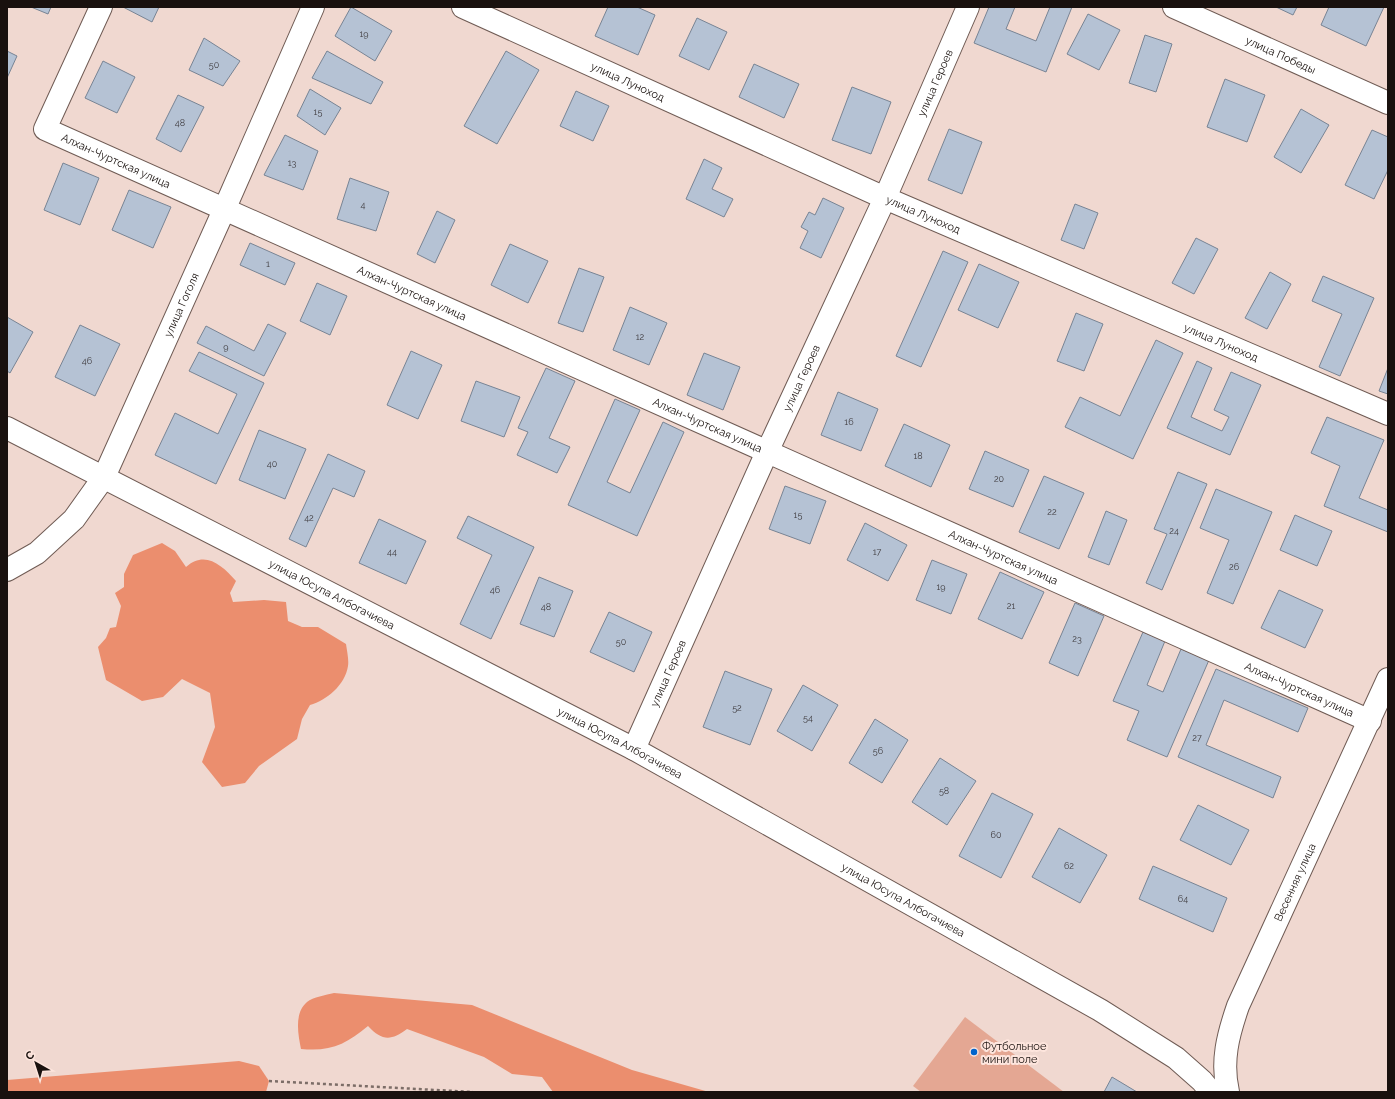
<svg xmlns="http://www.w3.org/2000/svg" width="1395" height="1099" viewBox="0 0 1395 1099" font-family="Raleway,sans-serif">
<rect width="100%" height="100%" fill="#f0d8d0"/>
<polygon fill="#e4a793" points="965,1017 1064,1092 921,1092 913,1086"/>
<g fill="#eb8e6e">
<path d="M162 543 175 551 186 567C205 550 222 565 236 581L230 593 233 602 264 600 286 602 288 621 302 627H318L346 644C347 651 349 660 348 666 345 685 327 700 310 705L302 719 297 739 259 766 245 783 222 787 202 762 215 727 210 693 182 679 163 697 142 701 106 680 98 647 106 638 110 628 116 627 121 606 115 593 124 587V574L133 555Z"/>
<path d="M334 993 472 1005 632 1070 709 1092H553L542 1077 512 1074 484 1057 407 1029C391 1041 382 1041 368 1026 346 1044 331 1052 301 1049 298 1034 294 1013 307 1002 313 997 326 995 334 993Z"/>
<polygon points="239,1061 259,1066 269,1081 266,1092 7,1092 7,1080"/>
</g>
<g fill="#b5c2d4" stroke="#788494">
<polygon points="31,7 51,7 48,14"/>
<polygon points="123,7 159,7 152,22"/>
<polygon points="351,7 392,31 375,61 335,36"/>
<polygon points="608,7 637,7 655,15 638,55 595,36"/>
<polygon points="989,7 1015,7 1006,29 1036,41 1050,7 1072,7 1046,72 974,43"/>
<polygon points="1276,7 1297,7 1293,15"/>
<polygon points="1329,7 1384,7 1366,46 1321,25"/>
<polygon points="1088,14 1120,30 1099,70 1067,54"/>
<polygon points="697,18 727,32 709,70 679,56"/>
<polygon points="1145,35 1172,44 1156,92 1129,83"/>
<polygon points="204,38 240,61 223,86 189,70"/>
<polygon points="7,51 17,56 7,78"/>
<polygon points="327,51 383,82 371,104 312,78"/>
<polygon points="506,51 539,70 497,144 464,126"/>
<polygon points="103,61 135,77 117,113 85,98"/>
<polygon points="754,64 799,84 784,118 739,97"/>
<polygon points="1225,79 1265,95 1247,142 1207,127"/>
<polygon points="852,87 891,102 871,154 832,140"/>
<polygon points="310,89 341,108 325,135 297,116"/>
<polygon points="576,91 609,106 593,141 560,126"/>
<polygon points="178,95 204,107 181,152 156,139"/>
<polygon points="1301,109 1329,125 1301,173 1274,157"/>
<polygon points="949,129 982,142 962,194 928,180"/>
<polygon points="1372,130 1388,137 1388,170 1374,199 1345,185"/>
<polygon points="285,135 318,151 303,190 264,175"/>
<polygon points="704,159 722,168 712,189 733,199 724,217 686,199"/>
<polygon points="63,163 99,178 80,225 44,210"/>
<polygon points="350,178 389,192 376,231 337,219"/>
<polygon points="129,190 171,207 153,248 112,230"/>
<polygon points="823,198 844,208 821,258 800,248 808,231 801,227 809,212 815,215"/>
<polygon points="1075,204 1098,213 1084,249 1061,240"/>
<polygon points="437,211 455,220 435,263 417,254"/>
<polygon points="1196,238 1218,249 1194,294 1172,283"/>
<polygon points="250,243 295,263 285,285 240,265"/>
<polygon points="510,244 548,261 528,303 491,285"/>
<polygon points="943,251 968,262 921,367 896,356"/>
<polygon points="979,264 1019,282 998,328 958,310"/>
<polygon points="579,268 604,277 583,332 558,323"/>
<polygon points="1270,272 1291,284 1267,329 1245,318"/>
<polygon points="1323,276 1374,298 1340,376 1319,367 1342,314 1312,301"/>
<polygon points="317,283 347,296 330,335 300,321"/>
<polygon points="630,307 667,323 649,365 613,350"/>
<polygon points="1076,313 1103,324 1084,371 1057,361"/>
<polygon points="7,317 33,332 10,373 7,371"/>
<polygon points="268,324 286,333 264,376 197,343 206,326 254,351"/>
<polygon points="80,325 120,344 95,396 55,377"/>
<polygon points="1156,340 1183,353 1133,459 1065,427 1080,397 1120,416"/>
<polygon points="411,351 442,365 418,419 387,405"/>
<polygon points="199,352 264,383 216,484 155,455 175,413 218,434 237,394 189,371"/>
<polygon points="704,353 740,367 723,410 687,395"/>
<polygon points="1197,361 1212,368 1191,417 1222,431 1229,417 1214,410 1231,372 1261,385 1230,455 1167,428"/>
<polygon points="546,368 575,381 549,438 570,447 557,473 517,455 528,432 518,428"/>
<polygon points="1388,368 1388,394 1379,391"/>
<polygon points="476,381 520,397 504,437 461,421"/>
<polygon points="838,392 878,409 861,451 821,435"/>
<polygon points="615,399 640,410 607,482 630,493 663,422 684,432 637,536 568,505"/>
<polygon points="1327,417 1384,440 1359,498 1388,510 1388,532 1324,506 1340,466 1311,453"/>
<polygon points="904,424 950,445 931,487 885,466"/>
<polygon points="259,430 306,449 285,499 239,480"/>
<polygon points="985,451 1029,470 1013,507 969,489"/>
<polygon points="328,454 365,471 354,497 333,488 306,547 289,539"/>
<polygon points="1178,472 1207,484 1162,590 1146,583 1167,534 1154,529"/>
<polygon points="1044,476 1084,493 1059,549 1019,532"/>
<polygon points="785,486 826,501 810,544 769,529"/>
<polygon points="1216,489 1272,512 1233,604 1207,593 1229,540 1200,528"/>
<polygon points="1106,511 1127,520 1109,565 1088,557"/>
<polygon points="1295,515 1332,531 1317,566 1280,550"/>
<polygon points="468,516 534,547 491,639 460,624 492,555 457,538"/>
<polygon points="379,519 426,541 406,584 359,563"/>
<polygon points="865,523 907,545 888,581 847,560"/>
<polygon points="932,560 967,574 951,614 916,600"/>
<polygon points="1000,572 1044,592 1022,639 978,619"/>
<polygon points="539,577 573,591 554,637 520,624"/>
<polygon points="1279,590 1323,610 1305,648 1261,628"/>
<polygon points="1075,603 1104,616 1078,676 1049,663"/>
<polygon points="609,612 652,632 634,672 590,652"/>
<polygon points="1143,632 1165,641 1147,685 1163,692 1181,649 1209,660 1167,757 1127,740 1139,711 1113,701"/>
<polygon points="1216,669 1308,708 1298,732 1224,700 1206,745 1281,777 1273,798 1178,757"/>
<polygon points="725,671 772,689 750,745 703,727"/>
<polygon points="803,685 838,705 812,751 777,731"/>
<polygon points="875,719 908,740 882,783 849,763"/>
<polygon points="940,758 976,781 947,825 912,802"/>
<polygon points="992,793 1033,814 1001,878 959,856"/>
<polygon points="1198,805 1249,830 1231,865 1180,840"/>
<polygon points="1059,828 1107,855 1080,903 1032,877"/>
<polygon points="1153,866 1227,898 1213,932 1139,899"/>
<polygon points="1112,1077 1137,1092 1104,1092"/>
</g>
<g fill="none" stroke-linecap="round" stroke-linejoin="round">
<defs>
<g id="minor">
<path id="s1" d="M101 7 45 129 1370 721"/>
<path id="s2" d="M463 7 885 198 1388 414"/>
<path id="s3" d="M1174 7 1388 103"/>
<path id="s4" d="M7 428 634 749 1100 1010 1176 1058 1202 1081 1211 1092"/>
<path id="s5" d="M7 570 37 553 74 519 104 477 224 210 313 7"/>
<path id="s6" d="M634 749 767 452 885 198 968 7"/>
<path id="s7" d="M1228 1092C1221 1061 1228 1035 1238 1006L1388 679"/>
</g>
</defs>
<use href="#minor" stroke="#6f5b54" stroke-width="24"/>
<polyline stroke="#7c6d67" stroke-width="2.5" stroke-dasharray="3 3" stroke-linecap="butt" points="269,1081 473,1092"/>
<use href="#minor" stroke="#fff" stroke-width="22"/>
</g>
<circle fill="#0064cc" stroke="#fde5dd" stroke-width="1.5" cx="974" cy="1052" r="4"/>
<g text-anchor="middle" stroke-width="4" stroke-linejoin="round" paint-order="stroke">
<g font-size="9" fill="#403d40">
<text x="364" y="37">19</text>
<text x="214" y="68">50</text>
<text x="318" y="115">15</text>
<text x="180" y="126">48</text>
<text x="292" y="166">13</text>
<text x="363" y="208">4</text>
<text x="268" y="267">1</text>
<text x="640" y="340">12</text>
<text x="226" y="350">9</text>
<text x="87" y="364">46</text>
<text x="849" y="425">16</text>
<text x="918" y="459">18</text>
<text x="272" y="467">40</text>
<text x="999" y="482">20</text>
<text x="1052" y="515">22</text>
<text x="798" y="518">15</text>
<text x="309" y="521">42</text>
<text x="1174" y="534">24</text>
<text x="392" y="555">44</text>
<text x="877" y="555">17</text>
<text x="1234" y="570">26</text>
<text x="941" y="590">19</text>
<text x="495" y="593">46</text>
<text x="1011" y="609">21</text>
<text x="546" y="610">48</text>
<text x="1077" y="642">23</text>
<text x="621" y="645">50</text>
<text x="737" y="711">52</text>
<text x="808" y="721">54</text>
<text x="1197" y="741">27</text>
<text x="878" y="754">56</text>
<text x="944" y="794">58</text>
<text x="996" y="838">60</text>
<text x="1069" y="869">62</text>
<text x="1183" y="902">64</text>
</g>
<g font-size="11" fill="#19110e" stroke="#fde5dd">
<text dy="4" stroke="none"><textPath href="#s3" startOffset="117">улица Победы</textPath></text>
<text dy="4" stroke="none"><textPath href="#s2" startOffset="181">улица Луноход</textPath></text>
<text dy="4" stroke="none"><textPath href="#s6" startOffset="731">улица Героев</textPath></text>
<text dy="4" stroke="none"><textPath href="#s1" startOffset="212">Алхан-Чуртская улица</textPath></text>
<text dy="4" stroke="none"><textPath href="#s2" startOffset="505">улица Луноход</textPath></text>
<text dy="4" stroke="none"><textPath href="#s1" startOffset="536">Алхан-Чуртская улица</textPath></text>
<text dy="4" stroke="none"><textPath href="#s5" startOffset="325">улица Гоголя</textPath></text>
<text dy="4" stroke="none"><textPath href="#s2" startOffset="829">улица Луноход</textPath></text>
<text dy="4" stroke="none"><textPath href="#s6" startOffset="407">улица Героев</textPath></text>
<text dy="4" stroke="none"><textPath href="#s1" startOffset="860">Алхан-Чуртская улица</textPath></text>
<text dy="4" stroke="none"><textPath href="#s1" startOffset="1184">Алхан-Чуртская улица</textPath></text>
<text dy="4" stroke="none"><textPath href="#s4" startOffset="365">улица Юсупа Албогачиева</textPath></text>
<text dy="4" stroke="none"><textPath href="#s6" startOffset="83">улица Героев</textPath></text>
<text dy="4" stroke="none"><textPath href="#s1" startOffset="1508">Алхан-Чуртская улица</textPath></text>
<text dy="4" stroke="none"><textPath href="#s4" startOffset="689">улица Юсупа Албогачиева</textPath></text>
<text dy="4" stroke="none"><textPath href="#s7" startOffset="224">Весенняя улица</textPath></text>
<text dy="4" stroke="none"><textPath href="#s4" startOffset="1013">улица Юсупа Албогачиева</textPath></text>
</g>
<g font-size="11" fill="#19110e" stroke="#fde5dd" text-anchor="start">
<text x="982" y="1050">Футбольное<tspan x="982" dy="13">мини поле</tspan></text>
</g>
</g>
<rect width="1395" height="1099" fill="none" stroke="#19110e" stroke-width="16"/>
<g transform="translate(36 1063) rotate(321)" stroke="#fde5dd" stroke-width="3" paint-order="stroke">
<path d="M0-3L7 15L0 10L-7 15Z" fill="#19110e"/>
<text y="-6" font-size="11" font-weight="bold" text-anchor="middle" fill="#19110e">С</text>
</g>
</svg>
